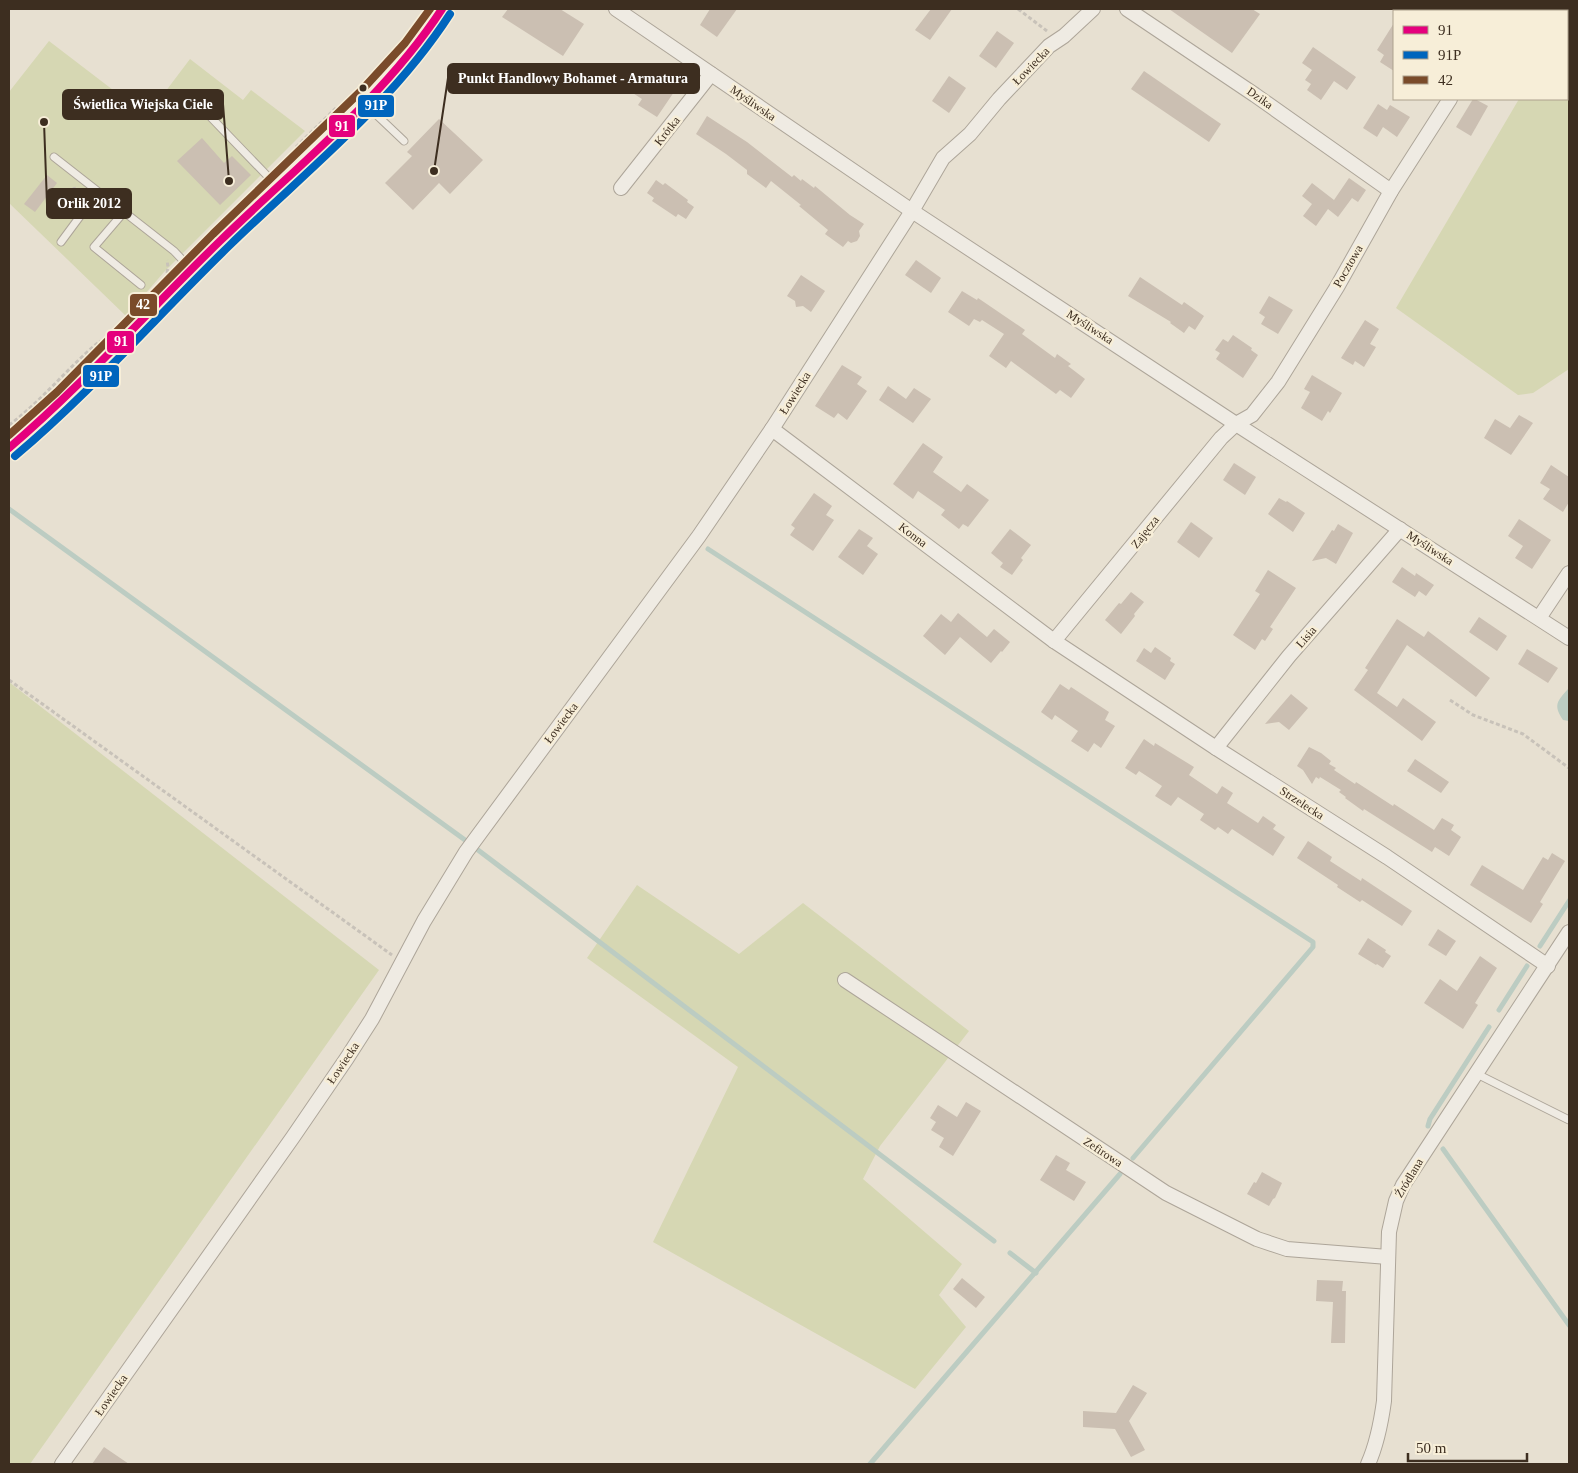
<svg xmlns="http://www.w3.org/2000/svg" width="1578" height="1473" viewBox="0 0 1578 1473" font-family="Georgia,serif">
<rect width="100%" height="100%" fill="#e7e0d1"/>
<g fill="#d6d7b3">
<polygon points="1569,12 1569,369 1533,393 1518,395 1396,308 1519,99 1567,99 1567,17"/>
<polygon points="49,41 147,116 190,59 243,100 251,90 305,131 164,272 126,316 9,203 9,92"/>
<polygon points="9,682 379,970 30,1464 9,1464"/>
<polygon points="637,885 739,954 803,903 969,1031 880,1146 863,1179 962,1264 939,1295 966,1327 915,1389 653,1242 738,1067 587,958"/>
</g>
<path fill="#bcccc2" d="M1569 688V721L1563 720C1553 705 1557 701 1569 688Z"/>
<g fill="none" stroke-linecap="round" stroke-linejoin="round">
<g stroke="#bcccc2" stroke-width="5">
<polyline points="9,509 465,840"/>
<polyline points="708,549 1313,942 1313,947 1133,1158"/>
<polyline points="478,850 994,1241"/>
<polyline points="1540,946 1569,901"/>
<polyline points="1499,1010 1527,966"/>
<polyline points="1428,1126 1430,1119 1489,1027"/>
<polyline points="1443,1149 1569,1325"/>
<polyline points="1010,1253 1036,1273"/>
<polyline points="870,1464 1120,1174"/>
</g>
</g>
<g fill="#cbbfb2">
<polygon points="508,9 560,9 584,24 563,56 502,17"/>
<polygon points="710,9 737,9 717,37 700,25"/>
<polygon points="931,9 952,9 930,40 915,30"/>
<polygon points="1169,9 1252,9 1260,14 1232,53"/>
<polygon points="1394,23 1394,71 1380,62 1384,55 1377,50"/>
<polygon points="997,31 1014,43 996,68 979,56"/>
<polygon points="1313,47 1356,77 1347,90 1334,81 1321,100 1307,90 1311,84 1305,80 1312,70 1302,63"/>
<polygon points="1144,71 1221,124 1209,142 1131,89"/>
<polygon points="634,74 644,81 648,75 674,92 657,117 638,105 642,99 625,88"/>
<polygon points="949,76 966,88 949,113 932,101"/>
<polygon points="1473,99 1475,99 1488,106 1471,136 1456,127"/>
<polygon points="1378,104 1387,110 1390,105 1410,117 1397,137 1383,127 1377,137 1363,128"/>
<polygon points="707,116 747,142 792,177 794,175 801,181 802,179 814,188 815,186 850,215 864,224 859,231 860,236 857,241 851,243 848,241 843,247 825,234 828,230 799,206 801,205 771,181 766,188 747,174 747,170 726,154 696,134"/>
<polygon points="439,119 483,160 450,194 439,183 413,210 385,183 412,156 407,152"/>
<polygon points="202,138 224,163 232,156 251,175 220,205 177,161"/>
<polygon points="47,175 57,183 35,212 24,204"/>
<polygon points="1349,178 1366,190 1358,202 1352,198 1338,217 1328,209 1316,226 1303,216 1312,204 1302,196 1312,183 1334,200"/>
<polygon points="656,180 663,185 665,183 688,200 687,202 694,207 686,219 678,214 676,217 652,201 654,198 647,193"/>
<polygon points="916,260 941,278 931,293 905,275"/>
<polygon points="801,275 825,291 811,312 803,306 796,307 795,301 787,296"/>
<polygon points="1140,277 1182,305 1184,302 1204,316 1195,330 1189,326 1184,333 1170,323 1171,322 1128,296"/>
<polygon points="962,291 977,300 978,298 1025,330 1022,334 1055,358 1057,354 1071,364 1068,366 1085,379 1071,398 1060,390 1056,394 1011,361 1006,368 989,356 1004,334 982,320 980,322 974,319 969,326 948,312"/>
<polygon points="1269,296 1293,310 1278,334 1261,324 1265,317 1259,313"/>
<polygon points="1365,320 1379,329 1370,344 1376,347 1364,367 1355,361 1353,365 1341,358"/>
<polygon points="1233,335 1252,348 1251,350 1258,355 1243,378 1216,359 1220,353 1215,350 1223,339 1228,342"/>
<polygon points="842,365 862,377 857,384 867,391 847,420 838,413 834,418 815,406"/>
<polygon points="1312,375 1342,393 1330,413 1328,411 1322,421 1301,408 1310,392 1304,389"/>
<polygon points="888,386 906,399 914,388 931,399 913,423 879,400"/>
<polygon points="1519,415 1533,423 1511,455 1484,438 1495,419 1510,428"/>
<polygon points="923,443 943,457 933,472 961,492 967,484 989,500 968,527 963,524 959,529 941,515 945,510 918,491 913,499 893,484"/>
<polygon points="1234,463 1256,477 1245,495 1223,480"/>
<polygon points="1551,465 1569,477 1569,502 1563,512 1543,499 1550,489 1540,483"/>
<polygon points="814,493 832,506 826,515 834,520 813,551 790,535 795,528 791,525"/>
<polygon points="1279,498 1286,502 1287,501 1305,513 1293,532 1268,514"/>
<polygon points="1519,519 1551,540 1532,569 1515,558 1523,546 1508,536"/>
<polygon points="1191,522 1213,538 1199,558 1177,542"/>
<polygon points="1338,524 1353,533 1336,564 1326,558 1312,561 1332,530 1334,531"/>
<polygon points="859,529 873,538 867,546 878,554 863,575 838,557"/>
<polygon points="1010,529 1031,545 1021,558 1023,560 1012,575 1000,567 1003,563 991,553"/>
<polygon points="1402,567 1415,576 1416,573 1434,585 1426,596 1419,591 1415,597 1392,582"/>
<polygon points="1268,570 1296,588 1270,627 1273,629 1265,641 1262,639 1255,650 1233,635 1260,594 1255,591"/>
<polygon points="1131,592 1144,602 1134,614 1135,616 1121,634 1105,620 1119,603 1121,604"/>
<polygon points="958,613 987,637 994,629 1010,642 1002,652 1001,651 991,663 960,637 945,655 923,636 941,614 951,622"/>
<polygon points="1479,617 1507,636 1497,651 1469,632"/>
<polygon points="1397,619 1424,637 1428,631 1490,678 1476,697 1407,645 1377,693 1397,707 1403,698 1436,722 1422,741 1354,690 1368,670 1365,668"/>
<polygon points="1155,647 1171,658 1170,661 1175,664 1165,680 1136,661 1144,648 1151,653"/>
<polygon points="1527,649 1558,668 1548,683 1518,664"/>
<polygon points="1060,684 1069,690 1071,687 1109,712 1105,720 1115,726 1101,748 1094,743 1088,752 1071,741 1078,731 1055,715 1052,720 1041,712"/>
<polygon points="1291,694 1308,708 1289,730 1279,722 1265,724"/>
<polygon points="1144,739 1154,746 1155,743 1194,767 1189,775 1217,794 1222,786 1233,793 1227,803 1258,823 1263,816 1276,825 1273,829 1285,837 1273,856 1232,829 1228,834 1218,827 1215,830 1200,820 1204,814 1178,797 1171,806 1155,796 1162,786 1139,771 1136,775 1125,768"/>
<polygon points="1309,747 1321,753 1331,761 1329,764 1336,768 1334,770 1355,784 1356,782 1393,806 1394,804 1434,830 1442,818 1454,825 1451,830 1461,837 1449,856 1435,847 1432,852 1364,809 1363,811 1345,798 1346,797 1339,792 1341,790 1320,777 1319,779 1316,777 1312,784 1303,770 1297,766"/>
<polygon points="1415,759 1449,782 1441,793 1407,771"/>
<polygon points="1308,841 1332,857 1330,861 1361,881 1362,878 1412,911 1402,926 1362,900 1360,902 1337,887 1338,885 1297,858"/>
<polygon points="1552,853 1565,861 1540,902 1543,904 1531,923 1470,885 1482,865 1523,890 1543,857 1548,860"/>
<polygon points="1438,929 1456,941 1446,956 1428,945"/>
<polygon points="1368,938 1386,950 1385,952 1391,956 1383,968 1377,964 1376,965 1358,954"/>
<polygon points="1480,956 1497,968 1475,1003 1478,1005 1463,1029 1424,1003 1440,979 1457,991"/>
<polygon points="966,1102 981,1111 953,1156 939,1147 944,1138 931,1130 936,1122 930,1118 938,1105 957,1117"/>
<polygon points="1056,1155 1070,1163 1066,1170 1086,1182 1074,1201 1040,1180"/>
<polygon points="1262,1172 1282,1183 1275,1198 1273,1199 1269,1206 1247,1194 1254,1182 1256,1183"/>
<polygon points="962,1278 985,1297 976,1308 953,1289"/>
<polygon points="1317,1280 1343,1281 1342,1291 1346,1291 1345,1343 1331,1343 1333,1302 1316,1301"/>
<polygon points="1133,1385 1147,1393 1129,1421 1145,1450 1131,1457 1115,1429 1083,1427 1083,1411 1116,1413"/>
<polygon points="104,1447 129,1464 92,1464"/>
</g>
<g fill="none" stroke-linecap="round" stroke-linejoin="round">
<defs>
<g id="lane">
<polyline points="364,103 404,141"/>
<polyline points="200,106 278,187"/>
<polyline points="54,157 174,251 191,269"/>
<polyline points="124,212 94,247 141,285"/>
<polyline points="61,242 98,192"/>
<polyline points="1477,1074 1569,1120"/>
</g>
<g id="street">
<polyline points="616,9 912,211 1236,424 1569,638"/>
<polyline points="1127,9 1255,95 1391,191"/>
<polyline points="1504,11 1506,9"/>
<polyline points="621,188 711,74"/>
<polyline points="772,429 1054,641 1216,748 1387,857 1548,966"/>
<path d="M9 448C85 386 149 310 220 241 265 197 312 155 357 110 388 79 419 46 442 9"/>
<polyline points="1539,618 1569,573"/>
<polyline points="1054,641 1221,438 1236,424 1252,415 1278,382 1337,287 1391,191 1450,99"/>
<polyline points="1216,748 1289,656 1400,529"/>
<polyline points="845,980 1166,1193 1257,1239 1287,1249 1388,1257"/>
<polyline points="62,1464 293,1137 347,1058 372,1019 424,921 466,852 699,536 772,429 912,211 943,158 970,134 999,99 1049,46 1064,36 1093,9"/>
<path d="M1368 1464C1377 1444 1381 1423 1384 1401L1389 1232 1396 1201 1403 1185 1569 932"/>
</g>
</defs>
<use href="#lane" stroke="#ada599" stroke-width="9"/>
<use href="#street" stroke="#ada599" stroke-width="16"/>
<g stroke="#c8c2b9" stroke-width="3" stroke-dasharray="4 2.5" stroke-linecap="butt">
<polyline points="1018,9 1047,31"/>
<polyline points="296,147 336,108"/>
<polyline points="74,187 76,197 76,203"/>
<polyline points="167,273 168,267 167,260"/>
<path d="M9 425C42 401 68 367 100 341"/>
<polyline points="9,680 392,955"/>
<polyline points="1450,700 1473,715 1523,734 1569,768"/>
</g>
<use href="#lane" stroke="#efebe3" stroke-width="7"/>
<use href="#street" stroke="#efebe3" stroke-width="14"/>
<defs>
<path id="bus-1" d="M9 448C84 384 149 310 220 241 296 167 383 99 442 9"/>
<path id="bus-2" d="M15 456C92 391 157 316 229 246 305 172 392 104 450 14"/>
<polyline id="bus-3" points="9,435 57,392 213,234 361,91 405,43 430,9"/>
</defs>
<use href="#bus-1" stroke="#f7eed8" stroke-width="11"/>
<use href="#bus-2" stroke="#f7eed8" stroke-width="11"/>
<use href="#bus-3" stroke="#f7eed8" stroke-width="11"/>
<use href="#bus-1" stroke="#e5007d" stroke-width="8"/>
<use href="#bus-2" stroke="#0065bd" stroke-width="8"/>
<use href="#bus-3" stroke="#7a4b2a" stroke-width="8"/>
</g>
<circle fill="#3d2e20" stroke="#f7eed8" stroke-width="2" cx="363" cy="88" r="4.5"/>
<g text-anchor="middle" stroke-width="5" stroke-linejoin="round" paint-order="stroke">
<g font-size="12" fill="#3d2e20" stroke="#f7eed8">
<text transform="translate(1031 66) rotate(-46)" y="4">Łowiecka</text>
<text transform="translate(1260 98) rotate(35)" y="4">Dzika</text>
<text transform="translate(753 103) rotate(35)" y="4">Myśliwska</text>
<text transform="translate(667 131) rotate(-52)" y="4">Krótka</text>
<text transform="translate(1348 266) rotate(-60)" y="4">Pocztowa</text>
<text transform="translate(1090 327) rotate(33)" y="4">Myśliwska</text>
<text transform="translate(795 393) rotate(-58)" y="4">Łowiecka</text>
<text transform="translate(1145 532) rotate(-52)" y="4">Zajęcza</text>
<text transform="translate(913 535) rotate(37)" y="4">Konna</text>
<text transform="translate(1430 548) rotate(33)" y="4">Myśliwska</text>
<text transform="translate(1306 637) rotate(-49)" y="4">Lisia</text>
<text transform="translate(561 723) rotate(-53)" y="4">Łowiecka</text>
<text transform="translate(1302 803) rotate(33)" y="4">Strzelecka</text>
<text transform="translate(343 1063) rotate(-56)" y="4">Łowiecka</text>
<text transform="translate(1103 1152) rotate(33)" y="4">Zefirowa</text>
<text transform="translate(1409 1178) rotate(-59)" y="4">Źródlana</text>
<text transform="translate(111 1395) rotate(-55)" y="4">Łowiecka</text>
</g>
</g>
<path fill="none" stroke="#3d2e20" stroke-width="2" d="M434 171L448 78M229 181L223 104M44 122L47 204"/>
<g fill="#3d2e20" stroke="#f7eed8" stroke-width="2">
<circle cx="434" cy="171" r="5"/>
<circle cx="229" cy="181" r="5"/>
<circle cx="44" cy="122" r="5"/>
</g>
<g fill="#3d2e20" stroke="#3d2e20" stroke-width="2">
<rect x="448" y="64" width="251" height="29" rx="5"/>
<rect x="63" y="90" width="160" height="29" rx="5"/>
<rect x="47" y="189" width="84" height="29" rx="5"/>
</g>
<g font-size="14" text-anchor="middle" font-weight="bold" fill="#fff">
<text x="573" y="83">Punkt Handlowy Bohamet - Armatura</text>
<text x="143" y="109">Świetlica Wiejska Ciele</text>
<text x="89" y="208">Orlik 2012</text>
</g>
<g stroke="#f7eed8" stroke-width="2">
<rect x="357" y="94" width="38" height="24" rx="5" fill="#0065bd"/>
<rect x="328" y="114" width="28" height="24" rx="5" fill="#e5007d"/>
<rect x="129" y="293" width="29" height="24" rx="5" fill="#7a4b2a"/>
<rect x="106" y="330" width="29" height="24" rx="5" fill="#e5007d"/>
<rect x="82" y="364" width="38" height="24" rx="5" fill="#0065bd"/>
</g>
<g font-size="14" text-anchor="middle" font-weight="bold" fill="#fff">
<text x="376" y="110">91P</text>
<text x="342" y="131">91</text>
<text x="143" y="309">42</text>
<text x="121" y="346">91</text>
<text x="101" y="381">91P</text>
</g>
<rect width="1578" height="1473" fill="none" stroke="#3d2e20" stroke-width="20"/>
<rect x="1393" y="10" width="175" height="90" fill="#f7eed8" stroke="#ada18e"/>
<rect x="1403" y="26" width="25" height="8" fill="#e5007d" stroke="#ada18e"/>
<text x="1438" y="35" font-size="15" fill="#3d2e20">91</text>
<rect x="1403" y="51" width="25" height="8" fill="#0065bd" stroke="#ada18e"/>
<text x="1438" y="60" font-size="15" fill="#3d2e20">91P</text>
<rect x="1403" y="76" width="25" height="8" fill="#7a4b2a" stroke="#ada18e"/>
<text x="1438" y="85" font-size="15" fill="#3d2e20">42</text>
<path d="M1408 1453v8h119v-8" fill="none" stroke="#3d2e20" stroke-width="2.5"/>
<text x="1416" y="1453" font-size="15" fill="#3d2e20" stroke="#f7eed8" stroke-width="4" paint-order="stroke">50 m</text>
</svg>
